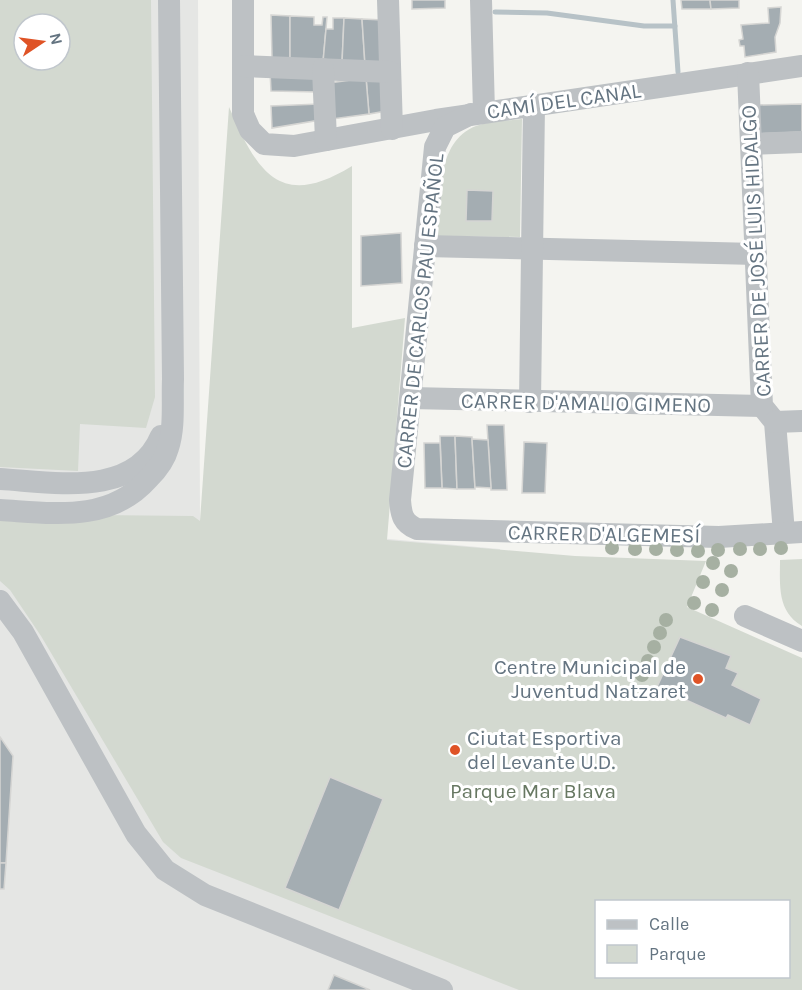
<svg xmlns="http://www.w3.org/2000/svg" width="802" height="990" viewBox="0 0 802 990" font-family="Karla,sans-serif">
<rect width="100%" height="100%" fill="#f4f4f0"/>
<path fill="#e5e6e4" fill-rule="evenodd" d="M0 0H198L200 522 500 549 542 990H0ZM24 24H60V60H24Z"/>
<g fill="#d3d9d0" fill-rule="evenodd">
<path d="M0 0H151L155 397 146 428 80 424 78 471 0 467ZM24 24H60V60H24Z"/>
<path d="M229 107C257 171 279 211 352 166V328L405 318 387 540 575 556 706 561 687 607 802 658V990H519L181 858 163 842 41 636 10 590 0 581V514L193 516 200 521ZM596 902H788V976H596Z"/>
<path d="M522 119 520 237 437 236C441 199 435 142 476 126 490 121 508 121 522 119Z"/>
<path d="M802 559V626C777 611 780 586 780 560Z"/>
</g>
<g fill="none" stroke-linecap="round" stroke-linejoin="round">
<g stroke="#b7c2c7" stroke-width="5">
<polyline points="673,0 678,72"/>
<polyline points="495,12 547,13 644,26 675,26"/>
</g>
</g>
<g fill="#a4adb2" stroke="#d5d5d3" stroke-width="1.5">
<polygon points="412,0 445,0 445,8 412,9"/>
<polygon points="681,0 710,0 711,9 682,9"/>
<polygon points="710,0 739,0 739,8 711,9"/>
<polygon points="781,7 780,23 775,37 776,52 745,57 744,46 740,46 739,40 743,39 741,25 769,23 768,8"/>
<polygon points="271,15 290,16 290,60 272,58"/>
<polygon points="290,16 314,17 314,25 322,25 323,17 327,17 323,62 290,60"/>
<polygon points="333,18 344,18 342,63 323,62 326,29 333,29"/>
<polygon points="344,18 362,19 365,65 342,63"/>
<polygon points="362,19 383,20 385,66 365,65"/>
<polygon points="270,71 316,73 318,92 271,91"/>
<polygon points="385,76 386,111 369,114 366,77"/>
<polygon points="366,78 369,114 332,119 329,83"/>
<polygon points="319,104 320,120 272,128 271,106"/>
<polygon points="802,104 802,132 759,134 758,105"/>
<polygon points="467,190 493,191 492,221 466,221"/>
<polygon points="401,233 402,283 361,286 361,236"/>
<polygon points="487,425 504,425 507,490 491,490"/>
<polygon points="440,436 455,436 457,489 442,488"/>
<polygon points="455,436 472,437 475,489 457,489"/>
<polygon points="472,439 488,440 491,488 475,487"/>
<polygon points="524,442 547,443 545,493 522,493"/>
<polygon points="424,443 440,443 442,488 425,488"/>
<polygon points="680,637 731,656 726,668 738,673 732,685 761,699 750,725 728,715 726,718 657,687"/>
<polygon points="0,737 13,756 6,863 0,863"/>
<polygon points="330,777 383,799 339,910 285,888"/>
<polygon points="0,863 6,863 4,889 0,889"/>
<polygon points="334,975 370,990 328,990"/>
</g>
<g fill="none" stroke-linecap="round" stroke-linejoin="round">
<g stroke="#bdc1c4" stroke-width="22">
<polyline points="243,0 243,114 250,130 264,144 294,146 436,120 802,66"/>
<polyline points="388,0 392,129"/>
<polyline points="481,0 484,112"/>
<polyline points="243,66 390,72"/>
<polyline points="323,69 326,140"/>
<polyline points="748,73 762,406 775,422 784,533"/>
<path d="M471 114 445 127 435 147 400 500C401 515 403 523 417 529L719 537 802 532"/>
<polyline points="751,144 802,142"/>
<polyline points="425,246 756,254"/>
<polyline points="411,398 762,406"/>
<polyline points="530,402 534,105"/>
<polyline points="775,422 802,421"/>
<path d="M0 479C53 482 135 499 161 436"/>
<path d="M0 510C52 513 109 523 148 479 156 471 165 459 168 448 175 427 172 401 173 379L169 0"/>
<polyline points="0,601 23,632 136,834 165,870 205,895 442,990"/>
<polyline points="745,616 802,641"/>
</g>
</g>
<g fill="#a6b0a2">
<circle cx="612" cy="548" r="7"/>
<circle cx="781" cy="548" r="7"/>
<circle cx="635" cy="549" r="7"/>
<circle cx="656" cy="549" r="7"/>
<circle cx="740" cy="549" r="7"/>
<circle cx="760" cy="549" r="7"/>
<circle cx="677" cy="550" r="7"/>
<circle cx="718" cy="550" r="7"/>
<circle cx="698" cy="551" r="7"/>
<circle cx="713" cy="563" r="7"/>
<circle cx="731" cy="571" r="7"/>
<circle cx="703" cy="582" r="7"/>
<circle cx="722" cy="590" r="7"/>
<circle cx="694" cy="603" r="7"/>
<circle cx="712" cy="610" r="7"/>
<circle cx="666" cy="620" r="7"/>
<circle cx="660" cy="633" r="7"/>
<circle cx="654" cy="647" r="7"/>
<circle cx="648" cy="661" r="7"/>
<circle cx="642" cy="675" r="7"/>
</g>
<g fill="#df5326" stroke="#fff" stroke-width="2">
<circle cx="698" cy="679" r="6"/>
<circle cx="455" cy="750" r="6"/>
</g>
<g text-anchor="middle" stroke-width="6" stroke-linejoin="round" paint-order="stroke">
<g font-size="21" fill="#647481" stroke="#fff">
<text transform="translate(564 101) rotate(-8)" y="7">CAMÍ DEL CANAL</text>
<text transform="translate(756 251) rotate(-93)" y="7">CARRER DE JOSÉ LUIS HIDALGO</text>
<text transform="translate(420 311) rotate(-84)" y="7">CARRER DE CARLOS PAU ESPAÑOL</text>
<text transform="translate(586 403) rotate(1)" y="7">CARRER D'AMALIO GIMENO</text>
<text transform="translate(604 534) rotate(1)" y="7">CARRER D'ALGEMESÍ</text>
</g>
<g font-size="21" fill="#647481" stroke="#fff" text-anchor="end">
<text x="686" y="674">Centre Municipal de<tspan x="686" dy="24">Juventud Natzaret</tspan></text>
<text x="467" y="745" text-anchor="start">Ciutat Esportiva<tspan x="467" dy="24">del Levante U.D.</tspan></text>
</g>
<g font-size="21" fill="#677862" stroke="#fff">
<text x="533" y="798">Parque Mar Blava</text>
</g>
</g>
<rect x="595" y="900" width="195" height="78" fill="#ffffff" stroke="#c1c7cd" stroke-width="1.5"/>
<rect x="607" y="920" width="30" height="9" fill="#bdc1c4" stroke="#c1c7cd" stroke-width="1.5"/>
<text x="649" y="930" font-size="18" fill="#647481">Calle</text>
<rect x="607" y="945" width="30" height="18" fill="#d3d9d0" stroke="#c1c7cd" stroke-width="1.5"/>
<text x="649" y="960" font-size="18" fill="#647481">Parque</text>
<g transform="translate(42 42) rotate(77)"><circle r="28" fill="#ffffff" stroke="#c1c7cd" stroke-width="1.5"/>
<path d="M0-4.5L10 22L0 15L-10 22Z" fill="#df5326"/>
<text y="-9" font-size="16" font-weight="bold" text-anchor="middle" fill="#647481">N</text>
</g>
</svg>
